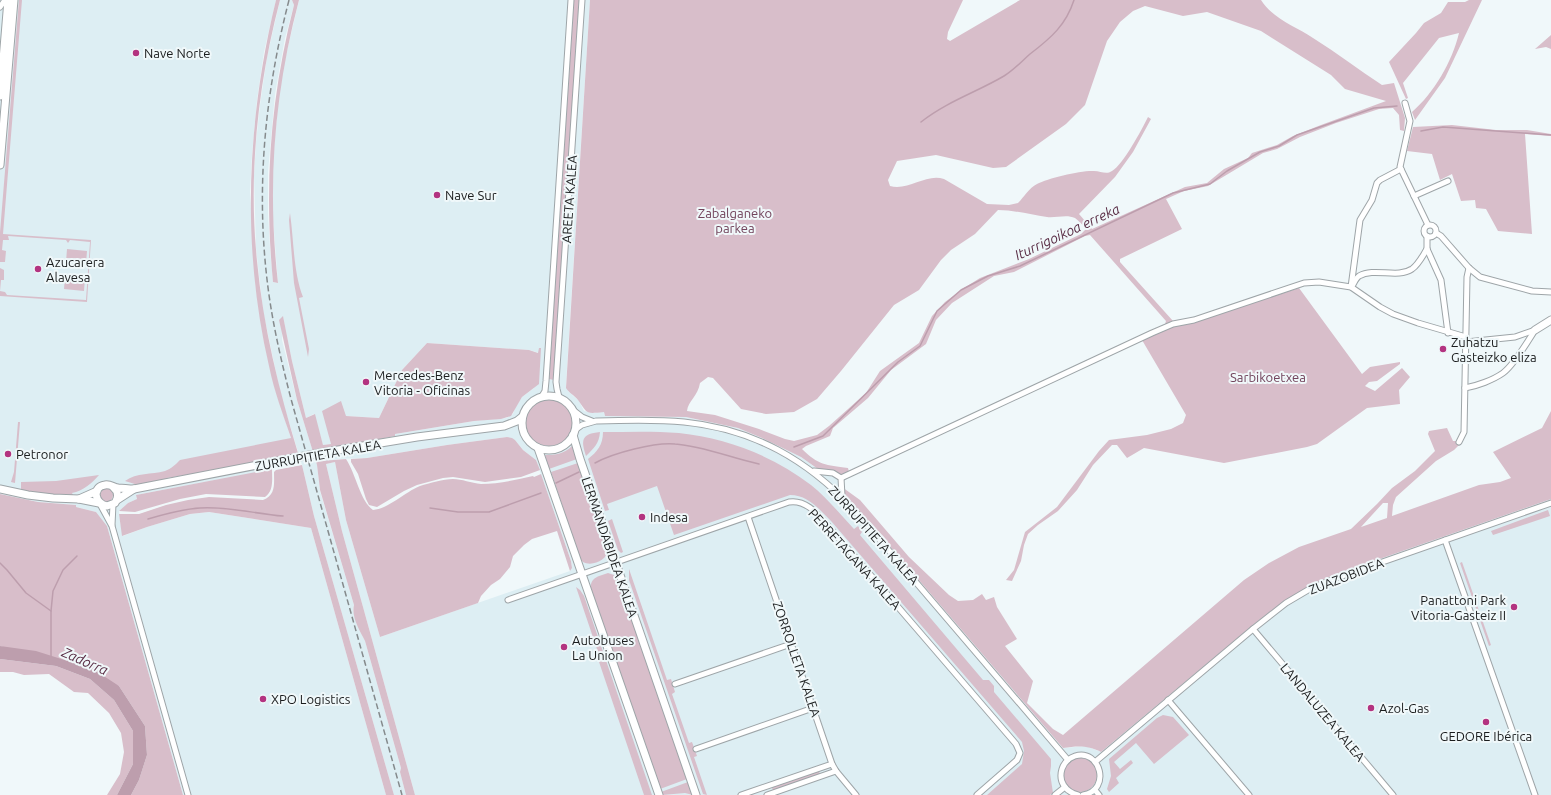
<svg xmlns="http://www.w3.org/2000/svg" width="1551" height="795" viewBox="0 0 1551 795" font-family="Ubuntu,sans-serif">
<rect width="100%" height="100%" fill="#f0f8fa"/>
<g fill="#ddeef3">
<polygon points="0,0 276,0 264,52 257,100 252,155 250,192 252,227 256,290 264,342 276,392 291,438 292,454 272,458 274,469 136,495 137,499 128,503 119,511 120,521 123,536 147,527 190,514 209,512 311,528 386,795 183,795 107,526 96,512 76,507 76,505 38,502 0,494"/>
<polygon points="280,0 292,0 294,5 285,38 275,94 268,172 268,214 270,248 273,282 278,283 273,219 273,156 279,94 283,68 299,0 590,0 566,384 568,391 579,401 584,411 594,413 604,412 605,416 686,417 738,428 762,438 801,457 818,469 828,470 846,476 847,478 842,483 845,494 1063,748 1086,746 1101,752 1258,621 1289,598 1309,586 1331,576 1551,499 1551,795 415,795 342,531 326,464 335,462 346,520 380,637 570,571 572,568 571,561 536,460 523,450 515,440 507,437 447,445 367,458 337,459 324,462 321,461 319,451 394,436 395,434 474,421 506,418 513,414 515,408 522,397 534,388 539,353 529,350 427,343 402,370 379,418 346,416 329,436 331,444 323,445 314,414 306,418 292,361 283,317 282,340 297,400 317,465 320,491 354,605 353,609 357,625 365,641 401,768 400,772 406,795 394,795 314,516 302,465 281,396 263,311 256,248 254,176 256,142 260,105 267,57"/>
</g>
<g fill="#d8beca" fill-rule="evenodd">
<polygon points="19,0 22,0 3,234 91,240 87,302 0,296 0,268 4,270 4,280 1,280 0,291 5,292 7,295 86,300 90,242 70,240 68,243 66,240 8,236 9,240 3,240 2,250 6,251 5,262 0,262 0,232"/>
<path d="M276 0H280C258 84 248 174 257 261 263 326 279 390 298 453L272 458V459L204 472 167 478 166 479 138 485 125 481C137 472 151 475 165 471 171 469 176 464 180 460L291 438C283 414 274 391 269 366 241 246 247 119 276 0Z"/>
<path d="M292 0H299C274 94 267 186 278 283L273 282C264 186 270 99 294 5Z"/>
<polygon points="574,0 579,0 554,380 549,379"/>
<path d="M590 0H963L948 32 947 39 950 41 1020 0H1261C1273 19 1295 26 1313 38 1337 53 1359 70 1382 85L1394 83 1405 118 1404 131 1400 130 1399 115 1393 108 1379 109 1336 123 1300 137 1277 149 1263 153 1208 186 1184 191 1166 199 1182 229 1120 259V262L1173 321 1165 324 1166 321 1090 235 1085 236 1014 272 994 276 952 303 936 320 926 344 891 370 868 398 833 428 830 436 806 446 802 449C818 465 826 465 848 468L849 472 846 476 828 470 818 469 801 457 762 438 738 428 686 417 605 416 604 412C585 414 588 414 578 400 574 395 569 393 566 388ZM1145 6 1183 16 1207 12 1261 31 1331 75 1345 89 1386 101 1321 125 1293 136 1277 145 1252 153 1248 158 1224 169 1207 183 1185 187 1092 229 1079 214 1115 177 1133 152 1151 119 1148 117C1142 129 1123 165 1112 171 1106 175 1101 171 1094 171 1082 170 1048 178 1037 184 1029 188 1024 197 1018 203L1009 205 987 204 944 179C926 173 909 191 890 186L888 180 897 161 936 155 993 168 1006 167 1066 124 1085 105 1107 41 1120 22 1133 11ZM998 210C1015 210 1031 215 1047 217 1056 218 1067 214 1075 218 1079 221 1083 225 1086 229L1081 234 1029 259 980 278 964 288 945 302 932 316 919 343 880 371 866 393 829 426 817 435 794 441 785 439 759 429 715 415 687 411C688 401 698 396 700 383L708 377 713 378 741 409 766 414 794 412 817 399 841 371 894 305 919 290 941 260 951 250 975 234Z"/>
<path d="M1469 0H1482L1445 78 1415 120 1412 112C1434 93 1452 62 1459 33L1439 38 1403 83 1408 98 1406 99 1389 62 1416 33 1424 23 1441 13 1448 2H1465Z"/>
<polygon points="1551,35 1551,49 1546,47 1535,49"/>
<polygon points="1452,125 1496,130 1527,130 1551,134 1551,136 1525,134 1532,234 1498,231 1486,209 1476,208 1475,200 1461,201 1452,174 1440,180 1432,154 1407,151 1413,127"/>
<path d="M290 213C294 241 293 271 303 297L299 298 309 349 308 357 294 283 289 220Z"/>
<polygon points="67,249 87,251 86,264 85,263 85,259 68,258 68,262 66,262"/>
<polygon points="65,277 67,277 67,280 83,281 84,278 85,278 84,291 64,289"/>
<polygon points="1299,288 1362,374 1370,367 1400,362 1400,364 1377,381 1369,382 1365,386 1375,391 1402,368 1410,377 1399,390 1400,404 1367,408 1317,444 1307,447 1224,463 1144,448 1127,458 1117,445 1112,445 1093,465 1077,490 1058,511 1038,525 1028,534 1024,545 1021,561 1012,581 1006,580 1014,570 1025,532 1057,507 1099,451 1109,440 1147,435 1171,429 1183,423 1186,415 1142,340 1171,327 1189,324"/>
<path d="M283 316 292 361 306 418 315 414 323 445 331 444 322 411 341 401 346 416 379 418 402 370 427 343 529 350 538 353 539 348H541L539 384 522 397 511 416 501 419 474 421 395 434V436L319 451 321 461 346 459C356 474 360 501 373 510 388 509 405 492 420 486 430 483 443 479 453 479 462 479 471 483 481 484 498 484 516 480 533 476L534 477 541 474 571 561 572 568 570 571 557 531 532 539 524 545 513 556 510 567 500 579 491 585 481 596 478 603 380 637 346 520 335 462 326 464 342 531 415 795H406L400 772 401 768 365 641C360 631 351 617 354 605L320 490 317 465 297 400 279 320Z"/>
<circle cx="549" cy="422" r="24"/>
<path d="M1551 411V499L1331 576 1289 598 1258 621 1101 752C1088 745 1077 746 1063 748L845 494 842 487 860 500 909 557 949 595 958 601 973 600 982 594 986 600 994 597 997 607 1017 639 1005 646 1033 681 1027 703 1053 729 1063 735 1244 580 1269 563 1299 547 1351 529 1377 504 1392 488 1415 471 1435 451 1428 434 1429 431 1447 428 1453 441H1463L1454 450 1436 461 1396 497 1393 505 1392 516 1479 485 1500 482 1511 478 1493 452 1542 428ZM1383 503H1388L1387 518 1361 527Z"/>
<polygon points="18,422 20,422 15,483 11,482 14,472"/>
<path d="M600 432C599 444 594 448 586 456 581 440 581 434 600 432Z"/>
<path d="M603 432C628 432 654 431 679 433 727 438 773 456 811 485 827 498 840 514 854 529L858 526 862 532 860 535 983 680H989L994 686V692L1051 759V766L1050 773 1053 793 1050 795H987L1022 764 1024 751 1022 742 831 521C819 509 808 495 790 495L674 535 657 486 607 504 609 510 605 511 588 459C597 452 603 445 603 432Z"/>
<polygon points="507,437 512,438 515,440 523,450 536,460 540,470 521,477 485,482 453,477 443,478 417,485 404,491 377,507 369,505 366,499 358,474 351,462 351,459 367,458 447,445"/>
<path d="M572 446 577 459 549 469 545 455C556 455 564 454 572 446Z"/>
<path d="M578 463 608 549C608 560 592 567 583 562L580 558 551 472Z"/>
<path d="M302 465 314 516 394 795H386L311 528 209 512 190 514 147 527 122 536 119 514H139L166 505 188 500 209 497 263 500C276 495 274 484 274 472L276 470Z"/>
<path d="M272 469C272 479 274 491 265 497L206 494 180 499 135 512 119 511 128 503 137 499 136 495Z"/>
<path d="M99 475C92 483 83 491 72 493L73 495 50 494 21 490V482L56 481Z"/>
<circle cx="106" cy="495" r="7"/>
<polygon points="0,494 38,502 76,505 76,507 96,512 107,526 183,795 131,795 139,780 147,755 145,726 119,686 0,646"/>
<polygon points="1548,510 1550,516 1493,535 1491,531"/>
<polygon points="612,519 623,552 621,553 618,550 608,521"/>
<polygon points="1462,562 1491,645 1489,646 1460,563"/>
<polygon points="629,569 667,680 671,679 675,692 672,694 689,743 692,742 697,756 694,757 707,795 703,794 629,580"/>
<path d="M608 573 614 575 618 579 687 779 660 789 591 588C590 577 600 576 608 573Z"/>
<polygon points="576,587 580,590 584,596 652,795 644,795 597,656 599,655"/>
<polygon points="0,659 56,666 90,679 114,700 133,731 133,764 117,795 107,795 120,774 124,752 121,733 109,713 88,693 74,692 49,674 24,675 13,672 0,672"/>
<polygon points="1163,715 1173,717 1189,735 1154,764 1136,743 1114,762 1120,769 1131,760 1133,763 1116,778 1119,783 1109,792 1107,789 1111,776 1109,759 1157,718"/>
<circle cx="1080" cy="775" r="17"/>
<polygon points="819,771 820,774 774,790 772,789 773,787"/>
<polygon points="688,782 693,795 685,793 662,795 661,792"/>
</g>
<polygon fill="#bd9ead" points="0,646 36,651 93,669 119,686 145,726 147,755 139,780 131,795 117,795 133,764 133,731 114,700 90,679 56,666 0,659"/>
<g fill="none" stroke-linecap="round" stroke-linejoin="round">
<g stroke="#bd9ead" stroke-width="1.5">
<path d="M921 122C946 102 977 92 1004 76 1014 70 1022 61 1030 54 1051 38 1066 25 1074 0"/>
<polyline points="1421,131 1443,127 1551,135"/>
<polyline points="794,447 823,436 898,362 920,346 937,311 961,290 988,276 1020,266 1173,193 1210,184 1227,171 1260,152 1279,146 1297,135 1374,108 1397,106"/>
<path d="M595 463C613 453 655 442 675 444 703 446 731 458 759 464"/>
<polyline points="556,483 579,472"/>
<polyline points="430,508 458,512 489,512 541,493"/>
<path d="M148 519C165 514 182 509 200 508 227 506 256 514 283 516"/>
<polyline points="0,563 7,570 26,593 51,611"/>
<polyline points="51,658 51,611 53,591 63,570 77,556"/>
</g>
<defs>
<g id="street">
<polyline points="0,7 5,0"/>
<polyline points="1405,103 1410,121 1400,167 1428,225"/>
<polyline points="1414,196 1448,181"/>
<circle cx="1430" cy="231" r="6"/>
<polyline points="1436,233 1441,236 1469,268 1480,277 1532,291 1551,292"/>
<polyline points="1427,236 1427,249 1441,280 1448,333"/>
<path d="M1352 286C1354 283 1356 278 1359 276 1375 267 1397 279 1412 269 1419 264 1423 255 1427 249"/>
<polyline points="1351,287 1360,220 1372,200 1377,183 1380,180 1401,169"/>
<polyline points="1466,342 1515,337 1535,330"/>
<path d="M1465 388C1477 386 1493 380 1503 373 1514 365 1528 341 1535 330"/>
<polyline points="542,396 545,391 546,381 571,0"/>
<polyline points="559,397 557,389 556,382 582,0"/>
<polyline points="573,410 582,417 592,421"/>
<path d="M575 430 582 425 596 421C626 420 655 419 684 422 754 429 808 460 855 511L1068 760"/>
<polyline points="1459,442 1464,432 1467,277 1469,268"/>
<polyline points="814,471 833,473 841,478 842,496"/>
<polyline points="841,478 1152,333 1173,324 1194,320 1304,283 1319,282 1351,287 1380,307 1393,314 1418,323 1466,337"/>
<polyline points="100,504 112,526 188,795"/>
<polyline points="748,517 832,764 836,771 856,795"/>
<polyline points="112,525 113,504"/>
<polyline points="1445,540 1535,795"/>
<path d="M508 600 789 502C807 499 819 516 830 528L1016 744 1020 753 1017 760 977 795"/>
<polyline points="1253,629 1393,795"/>
<polyline points="675,684 791,644"/>
<polyline points="1168,700 1249,795"/>
<polyline points="696,749 813,708"/>
<polyline points="1095,762 1253,629 1286,603 1308,590 1331,580 1551,503"/>
<polyline points="1095,790 1099,795"/>
<polyline points="741,795 832,764"/>
<polyline points="767,795 836,771"/>
<polyline points="1055,795 1065,787"/>
<path d="M1078 795C1066 792 1058 782 1062 769 1064 763 1069 758 1075 756 1100 748 1112 790 1083 795"/>
</g>
<g id="secondary">
<polyline points="0,96 8,0"/>
<polyline points="0,165 14,0"/>
<polyline points="1535,330 1551,320"/>
<circle cx="549" cy="423" r="27"/>
<polyline points="573,435 580,459 696,795"/>
<polyline points="538,448 659,795"/>
<polyline points="320,453 417,437 504,426 517,421 522,417"/>
<path d="M113 487C118 491 119 497 115 503L107 506C95 504 91 487 105 485 110 484 113 487 118 488 123 488 128 489 134 489L273 462"/>
<polyline points="0,489 28,495 53,498 79,499 99,503"/>
<polyline points="79,499 97,491"/>
<polyline points="117,500 134,489"/>
</g>
</defs>
<use href="#street" stroke="#9ea5a8" stroke-width="7"/>
<use href="#secondary" stroke="#9ea5a8" stroke-width="9"/>
<use href="#street" stroke="#fff" stroke-width="5"/>
<use href="#secondary" stroke="#fff" stroke-width="7"/>
<path stroke="#858a8c" stroke-width="1.5" stroke-dasharray="6 3" stroke-linecap="butt" d="M289 0C264 97 255 195 269 295 274 330 282 364 291 399L402 795"/>
<defs>
<polyline id="secondary-bridge" points="273,462 320,453"/>
</defs>
<use href="#secondary-bridge" stroke="#9ea5a8" stroke-width="9" stroke-linecap="butt"/>
<use href="#secondary-bridge" stroke="#fff" stroke-width="7"/>
</g>
<g fill="#b33380" stroke="#f0f8fa" stroke-width="1.5">
<circle cx="136" cy="53" r="4"/>
<circle cx="437" cy="195" r="4"/>
<circle cx="38" cy="269" r="4"/>
<circle cx="1443" cy="349" r="4"/>
<circle cx="366" cy="382" r="4"/>
<circle cx="8" cy="454" r="4"/>
<circle cx="642" cy="517" r="4"/>
<circle cx="1514" cy="607" r="4"/>
<circle cx="564" cy="647" r="4"/>
<circle cx="263" cy="699" r="4"/>
<circle cx="1371" cy="708" r="4"/>
<circle cx="1486" cy="722" r="4"/>
</g>
<g text-anchor="middle" stroke-width="4" stroke-linejoin="round" paint-order="stroke">
<g font-size="13" fill="#1b1d1e" stroke="#f0f8fa" text-anchor="start">
<text x="144" y="58">Nave Norte</text>
<text x="445" y="200">Nave Sur</text>
<text x="46" y="267">Azucarera<tspan x="46" dy="15">Alavesa</tspan></text>
<text x="1451" y="347">Zuhatzu<tspan x="1451" dy="15">Gasteizko eliza</tspan></text>
<text x="374" y="380">Mercedes-Benz<tspan x="374" dy="15">Vitoria - Oficinas</tspan></text>
<text x="16" y="459">Petronor</text>
<text x="650" y="522">Indesa</text>
<text x="1506" y="605" text-anchor="end">Panattoni Park<tspan x="1506" dy="15">Vitoria-Gasteiz II</tspan></text>
<text x="572" y="645">Autobuses<tspan x="572" dy="15">La Union</tspan></text>
<text x="271" y="704">XPO Logistics</text>
<text x="1379" y="713">Azol-Gas</text>
<text x="1486" y="741" text-anchor="middle">GEDORE Ibérica</text>
</g>
<g font-size="13" fill="#1b1d1e" stroke="#f0f8fa">
<text transform="translate(569 199) rotate(-86)" y="5">AREETA KALEA</text>
<text transform="translate(318 455) rotate(-10)" y="5">ZURRUPITIETA KALEA</text>
<text transform="translate(874 535) rotate(48)" y="5">ZURRUPITIETA KALEA</text>
<text transform="translate(610 547) rotate(71)" y="5">LERMANDABIDEA KALEA</text>
<text transform="translate(855 559) rotate(48)" y="5">PERRETAGANA KALEA</text>
<text transform="translate(1346 576) rotate(-21)" y="5">ZUAZOBIDEA</text>
<text transform="translate(797 659) rotate(71)" y="5">ZORROLLETA KALEA</text>
<text transform="translate(1323 712) rotate(50)" y="5">LANDALUZEA KALEA</text>
</g>
<g font-size="13" fill="#72445c" stroke="#f0f8fa">
<text x="735" y="218">Zabalganeko<tspan x="735" dy="15">parkea</tspan></text>
<text x="1268" y="382">Sarbikoetxea</text>
</g>
<g font-size="14" font-style="italic" fill="#592d45" stroke="#f0f8fa">
<text transform="translate(1067 232) rotate(-25)" y="5">Iturrigoikoa erreka</text>
<text transform="translate(85 661) rotate(24)" y="5">Zadorra</text>
</g>
</g>
</svg>
